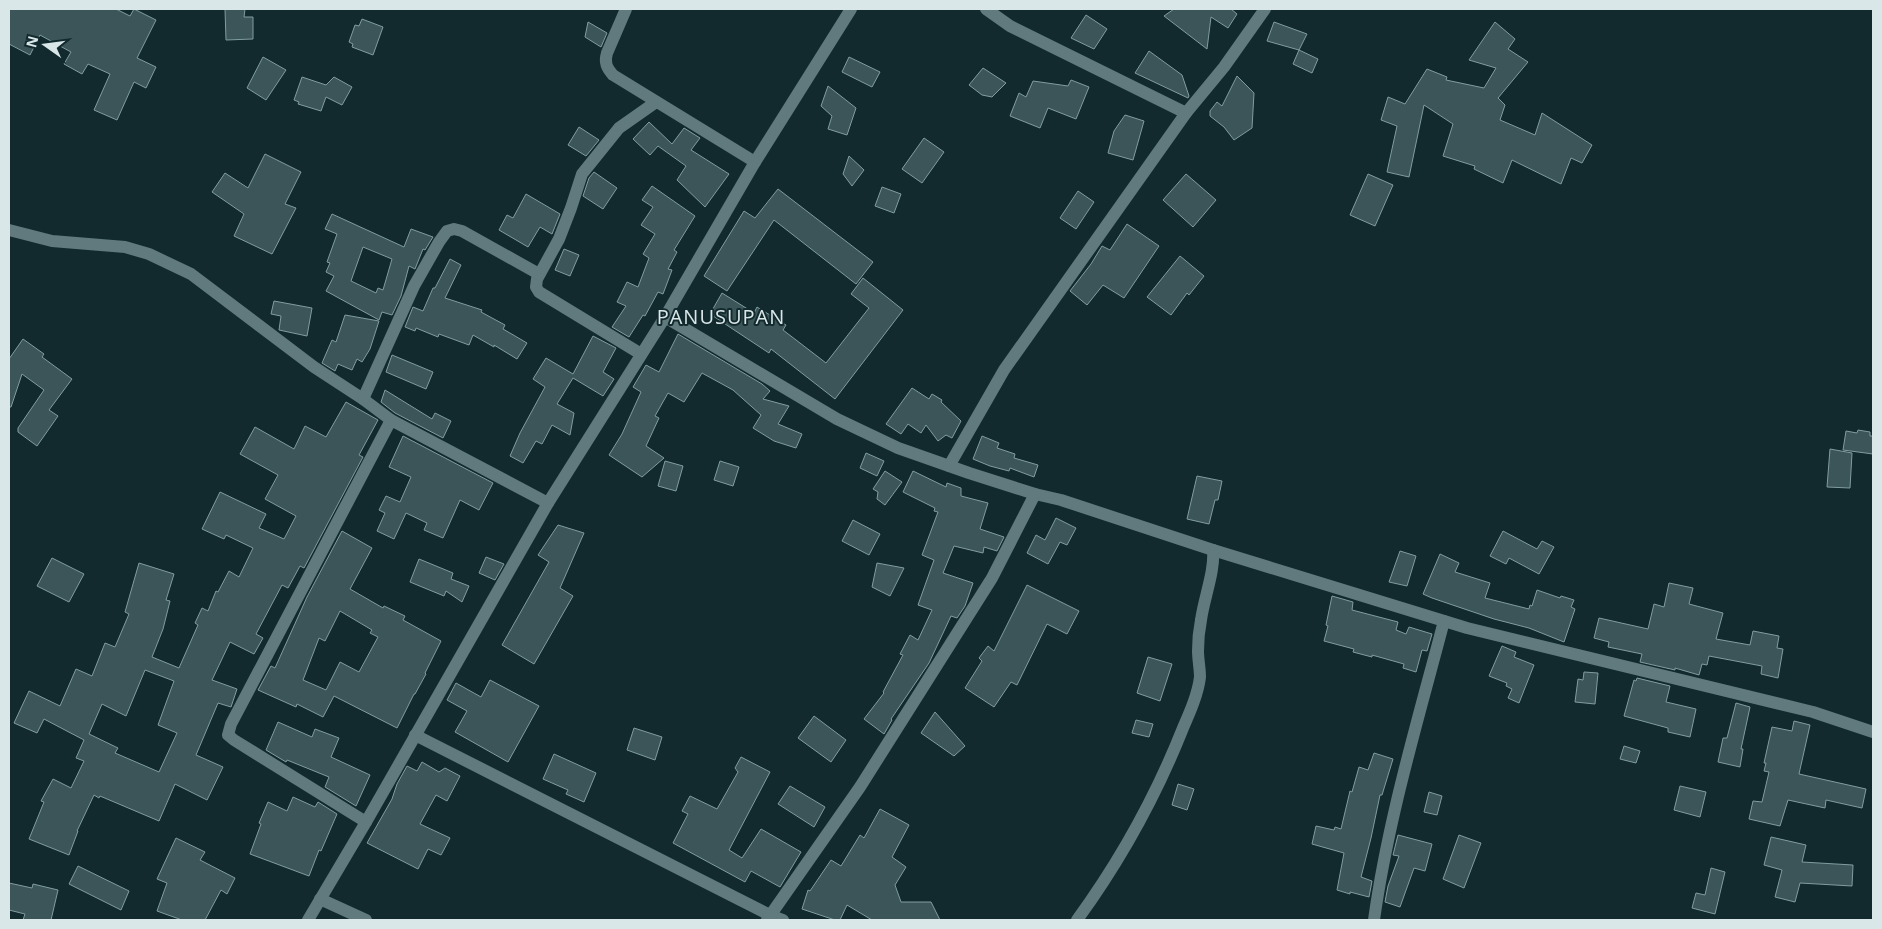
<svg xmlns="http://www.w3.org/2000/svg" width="1882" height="929" viewBox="0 0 1882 929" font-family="'Open Sans',sans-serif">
<rect width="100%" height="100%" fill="#122a2d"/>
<g fill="#3c5558" stroke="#819da0" fill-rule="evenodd">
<polygon points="9,9 116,9 130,16 134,9 156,20 137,58 156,67 146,88 134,82 117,120 94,110 110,74 88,64 82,74 64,64 71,52 40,35 30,55 9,44"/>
<polygon points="225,9 245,9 244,17 253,17 253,39 226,40"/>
<polygon points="1174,9 1231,9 1237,14 1228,28 1211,17 1207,49 1164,16"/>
<polygon points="1086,15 1107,29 1094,49 1071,38"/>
<polygon points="362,19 383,27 373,55 352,47 353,44 349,42 355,25 359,26"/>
<polygon points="588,22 607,33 601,47 585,37"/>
<polygon points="1274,22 1307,34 1299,50 1267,41"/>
<polygon points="1495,22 1515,39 1508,49 1528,62 1498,98 1505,105 1500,120 1535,135 1542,113 1592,145 1582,163 1571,158 1561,184 1512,160 1503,183 1474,169 1475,166 1443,156 1453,124 1424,105 1409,177 1387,172 1397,126 1381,120 1388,97 1405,104 1427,69 1447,77 1446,80 1484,88 1496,68 1469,60"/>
<polygon points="1299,50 1318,59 1312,73 1293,64"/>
<polygon points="1149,51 1182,75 1189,96 1188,98 1135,73"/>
<polygon points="263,57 286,70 266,100 247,88"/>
<polygon points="849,57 880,72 872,87 842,72"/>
<polygon points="983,68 1006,83 992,97 982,95 969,85"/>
<polygon points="1237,76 1254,93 1252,128 1234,140 1224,127 1210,116 1210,111 1217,102 1222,106"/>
<polygon points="302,77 326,85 334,77 352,87 342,105 326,97 321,111 298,104 299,102 294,100"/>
<polygon points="1071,80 1089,87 1076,119 1048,108 1040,128 1010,116 1019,93 1026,97 1033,81 1068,86"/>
<polygon points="828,86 856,108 847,135 828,129 832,116 821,106"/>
<polygon points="1125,115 1144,121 1133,160 1108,153 1114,131"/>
<polygon points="649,122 672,144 684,128 700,138 691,150 729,174 705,207 677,180 686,166 658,146 650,155 633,139"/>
<polygon points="579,127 599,140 586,156 568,145"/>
<polygon points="924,138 944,152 922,183 902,169"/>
<polygon points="265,154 301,172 285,204 296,208 272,254 234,236 244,214 212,192 225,173 248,188"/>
<polygon points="849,156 864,170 852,186 843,174"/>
<polygon points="594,172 617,188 603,209 583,196 589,178"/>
<polygon points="1186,174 1216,200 1193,227 1163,200"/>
<polygon points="1368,174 1393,185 1375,226 1350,215"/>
<polygon points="652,186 695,216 674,250 677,252 668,269 672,270 663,294 658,292 645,316 643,315 629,337 612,327 626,306 617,302 627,282 638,287 649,258 643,254 655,234 641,225 653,207 642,200"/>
<polygon points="882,187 901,194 894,213 875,206"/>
<polygon points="778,189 873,262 856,284 774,220 727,291 704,276 744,211 755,218"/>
<polygon points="1078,191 1094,202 1076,229 1060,218"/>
<polygon points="526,194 560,214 552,234 540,227 528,247 499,230 507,215 513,218"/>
<path d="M332 214 404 247 411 229 433 237 425 250 423 249 415 269 409 266 401 296 392 315 382 312 379 320 326 291 334 276 326 272 330 263 327 262 337 234 325 229ZM363 247 392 259 383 290 378 288 376 293 351 281Z"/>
<polygon points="1127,224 1159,246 1124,298 1103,285 1087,305 1070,291 1091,264 1102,246 1110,250"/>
<polygon points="564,249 579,255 570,276 555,270"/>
<polygon points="1180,256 1204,276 1189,295 1187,293 1171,315 1147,297"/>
<polygon points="450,259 461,265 445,298 482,310 481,312 505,325 503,329 527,343 517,359 494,345 494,347 473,335 469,345 439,334 438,337 416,328 415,331 405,327 413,307 423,311 433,288 435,288"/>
<polygon points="863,278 903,310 835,399 771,349 769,353 710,314 722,293 754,313 757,307 786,325 783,330 826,363 869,308 851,294"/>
<polygon points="274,301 312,308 307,336 279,330 281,316 271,314"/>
<polygon points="345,315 379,321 370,349 362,362 357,359 352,370 338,364 335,371 322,363 332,340 336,342"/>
<polygon points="678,334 762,384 770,391 763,399 789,406 778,424 802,434 796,448 774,441 753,428 761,415 733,390 702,373 684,402 668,393 655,416 659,418 646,446 664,458 642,477 609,455 622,434 641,392 633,387 646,365 659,372"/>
<polygon points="593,336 616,348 603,372 614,379 603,396 573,378 557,404 574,413 570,435 552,425 542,444 536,441 523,463 510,456 520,433 545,387 533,379 546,358 573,374"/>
<polygon points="23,339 44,354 42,357 72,379 49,410 58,416 37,446 18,432 18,428 44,390 22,374 11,407 9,407 9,359"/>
<polygon points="392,355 433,372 426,389 386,372"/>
<polygon points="912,388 929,399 932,394 942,400 941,402 961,421 952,438 946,435 938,441 926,425 921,433 908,424 901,434 886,424"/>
<polygon points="385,390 432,419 435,413 451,421 443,438 395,413 381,402"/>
<path d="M346 402 378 420 359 455 363 457 304 568 300 566 288 588 282 585 256 634 263 638 254 654 230 642 212 680 237 689 231 707 218 703 196 755 223 767 207 800 175 784 159 821 100 796 99 798 94 795 77 831H78L69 855 29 839 44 802 41 801 53 779 71 788 84 761 76 758 84 740 44 719 37 733 14 723 29 691 60 706 76 669 92 676 105 643 115 647 129 614 125 612 139 563 174 574 166 600 170 601 163 629 152 657 179 668 198 625 195 623 202 608 208 611 216 591 218 592 229 571 239 577 253 548 226 535 224 539 202 529 220 492 266 514 259 528 284 539 296 516 265 499 278 475 240 454 255 427 294 449 305 426 326 437ZM145 670 174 681 158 725 177 733 159 772 115 753 118 748 89 734 102 704 126 716Z"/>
<polygon points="1858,430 1870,432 1870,436 1873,436 1873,454 1843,450 1846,431 1857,433"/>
<polygon points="403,436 493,483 479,510 460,500 443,538 424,530 427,523 406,513 394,539 377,531 385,513 379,510 386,496 400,502 411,477 389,467"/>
<polygon points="982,436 999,443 997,448 1015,454 1014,458 1038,465 1034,477 1010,468 1009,471 990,466 973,459"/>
<polygon points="1830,449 1852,453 1850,488 1827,487"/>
<polygon points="866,453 884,461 877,476 860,468"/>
<polygon points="665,461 683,466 676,491 658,486"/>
<polygon points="720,461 739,467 733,486 714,480"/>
<polygon points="885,471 902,482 885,505 877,499 878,492 873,489"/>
<polygon points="913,471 946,487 947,483 961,488 961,496 988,503 980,529 1004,537 997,551 984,547 983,553 954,546 943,573 973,583 965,606 957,618 951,616 929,663 891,719 892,720 884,734 864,719 884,693 883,692 903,655 900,654 910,635 918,640 932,610 918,605 934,560 922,555 938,512 934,511 935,508 903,492"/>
<polygon points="1197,476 1222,481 1218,500 1215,500 1209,524 1187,519"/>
<polygon points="1056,518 1076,528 1067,545 1060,542 1048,564 1027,553 1036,535 1045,540"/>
<polygon points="853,520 880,534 869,555 842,541"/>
<polygon points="558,525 584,533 560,588 573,596 534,664 502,645 549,562 538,555"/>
<path d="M342 531 372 548 350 589 383 608 384 606 405 616 403 620 441 641 425 673 426 674 415 694H414L397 728 334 696 323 717 297 704 296 707 258 690 271 666 275 668 307 597ZM340 611 372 630 370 633 378 637 359 672 340 662 326 690 303 680 319 638 325 641Z"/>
<polygon points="1503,531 1537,549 1542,541 1554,547 1539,574 1509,558 1506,564 1490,556"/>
<polygon points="1400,551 1416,556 1407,586 1389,582"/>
<polygon points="1440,554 1459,563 1455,572 1490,583 1485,598 1529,609 1530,605 1532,606 1537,590 1560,598 1561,596 1574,600 1571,607 1575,609 1564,642 1529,628 1494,619 1432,598 1423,594"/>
<polygon points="486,557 504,564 495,580 479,573"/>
<polygon points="52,558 84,574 69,602 37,586"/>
<polygon points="419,559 453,573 451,579 469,586 462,602 446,591 444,596 410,582"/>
<polygon points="877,563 904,568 890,596 872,587"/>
<polygon points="1669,583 1693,588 1689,604 1723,613 1716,639 1750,645 1753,631 1779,636 1777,648 1783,649 1778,678 1761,674 1762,666 1709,656 1707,665 1702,664 1699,675 1675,668 1675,670 1640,662 1642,654 1608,647 1609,642 1594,638 1599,618 1648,629 1654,604 1664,607"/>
<polygon points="1027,585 1079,611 1067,634 1047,624 1017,685 1011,682 994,707 965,688 982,661 979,658 988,646 994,651"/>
<polygon points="1332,596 1353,602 1352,610 1398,622 1396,630 1406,634 1409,627 1432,634 1427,651 1422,650 1416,672 1403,668 1404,664 1372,655 1372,657 1353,652 1354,649 1324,641 1328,626 1326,625"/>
<polygon points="1502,646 1516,652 1514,657 1534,665 1519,703 1508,698 1512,689 1506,686 1507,683 1489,676"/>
<polygon points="1148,657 1172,664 1160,701 1137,693"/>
<polygon points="1584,672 1598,673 1595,704 1575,702 1578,679 1583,680"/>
<polygon points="1637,678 1670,686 1666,702 1696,709 1690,737 1668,732 1668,728 1624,716 1634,680 1636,681"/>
<polygon points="490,680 539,706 508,762 455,732 467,711 447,700 456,683 481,697"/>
<polygon points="1736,703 1750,707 1741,749 1743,749 1740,767 1718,762 1723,738 1727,738"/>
<polygon points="935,712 965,746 954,756 921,733"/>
<polygon points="814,716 846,740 831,762 798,738"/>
<polygon points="1136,720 1153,724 1149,737 1132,733"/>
<polygon points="1794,721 1810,725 1799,774 1866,789 1862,808 1826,800 1825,808 1788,800 1780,826 1749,819 1753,801 1762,802 1769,772 1764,771 1766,763 1764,763 1772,727 1792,731"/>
<polygon points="278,722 312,737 315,729 339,738 331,757 370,775 356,806 325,787 329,777 287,760 286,762 266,750"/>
<polygon points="634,728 662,737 655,760 627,750"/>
<polygon points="1624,746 1640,751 1636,763 1620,759"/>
<polygon points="1374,753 1393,759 1382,795 1380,795 1371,838 1361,877 1372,881 1369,897 1350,892 1350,894 1337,890 1344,853 1312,844 1316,826 1334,830 1335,827 1341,829 1350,791 1352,792 1359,767 1368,770"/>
<polygon points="554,754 596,773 584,802 566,794 568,790 543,779"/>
<polygon points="741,757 770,772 729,850 742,858 761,829 801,852 780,887 751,871 745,882 673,843 688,814 682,811 690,796 717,809 738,772 735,768"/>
<polygon points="422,762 439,772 445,768 460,776 447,801 436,795 420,824 450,838 441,855 428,849 418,869 367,843 392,799 397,784 407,766 417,771"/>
<polygon points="1178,784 1194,789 1187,810 1172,805"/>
<polygon points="790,786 825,807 814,827 778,804"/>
<polygon points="1680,786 1706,792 1700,817 1674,810"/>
<polygon points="1429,792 1442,796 1437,815 1424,812"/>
<polygon points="293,797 315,807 318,802 337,814 321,851 319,850 309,876 250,854 261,824 259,823 268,802 287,811"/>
<polygon points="880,809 909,825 892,857 906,867 895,885 901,902 931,902 940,920 872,920 847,905 840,920 835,920 802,909 808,890 810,891 831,860 841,866 860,835 864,838"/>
<polygon points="1398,835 1432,844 1425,871 1414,868 1400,907 1385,902 1388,886 1399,856 1393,855"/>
<polygon points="1459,835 1481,843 1464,888 1443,879"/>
<polygon points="1771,837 1806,845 1802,862 1853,865 1852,886 1800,883 1795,902 1775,897 1782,870 1764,865"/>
<polygon points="176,838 205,852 200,860 235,878 227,894 221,890 205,920 182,920 157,911 167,883 157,879"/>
<polygon points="78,866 129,891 121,910 69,884"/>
<polygon points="1711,868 1725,872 1715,914 1692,908 1696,893 1705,895"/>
<polygon points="9,883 32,888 33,884 58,890 51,920 23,920 25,914 9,910"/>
</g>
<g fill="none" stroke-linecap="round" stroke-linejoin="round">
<g stroke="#607a7e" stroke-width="12">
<path d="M626 9 607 53C604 63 607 68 613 75L755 162"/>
<polyline points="986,9 1010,26 1186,113"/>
<polyline points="9,230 52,241 125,247 149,254 191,274 314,367 363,399 391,420"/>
<polyline points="665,317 837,419 898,448 969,473 1035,494 1061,500 1213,550 1467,628 1813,712 1873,732"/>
<polyline points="641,354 539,292 536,287 537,279 559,239 571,208 582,174 619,128 656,102"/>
<polyline points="363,399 414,286 439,242 447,231 454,229 462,231 539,274"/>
<polyline points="949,466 1004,370 1186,113 1224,67 1265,9"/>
<polyline points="415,735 770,915 783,920"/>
<polyline points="366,822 234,740 228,735 231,724 391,420 548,503"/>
<polyline points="320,899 366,920"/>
<polyline points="767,920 860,787 992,578 1035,494"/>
<path d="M1077 920C1120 861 1156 796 1183 728 1190 712 1198 694 1200 677 1200 669 1198 659 1198 651 1198 641 1199 630 1201 620 1204 598 1215 571 1213 550"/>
<path d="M1374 920C1388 819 1418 720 1444 621"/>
</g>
<polyline stroke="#607a7e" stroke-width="12" points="308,920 366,822 548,503 665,317 755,162 851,9"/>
</g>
<g text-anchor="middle" stroke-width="4" stroke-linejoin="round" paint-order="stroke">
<g font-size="20" letter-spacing="1" fill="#d9e7e9" stroke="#122a2d">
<text x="721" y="324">PANUSUPAN</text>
</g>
</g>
<rect width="1882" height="929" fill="none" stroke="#d9e7e9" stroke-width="20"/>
<g transform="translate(45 45) rotate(284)" stroke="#122a2d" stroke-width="4" paint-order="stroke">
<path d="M0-4L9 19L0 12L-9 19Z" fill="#d9e7e9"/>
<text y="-8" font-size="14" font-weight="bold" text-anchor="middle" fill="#d9e7e9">N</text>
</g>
</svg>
